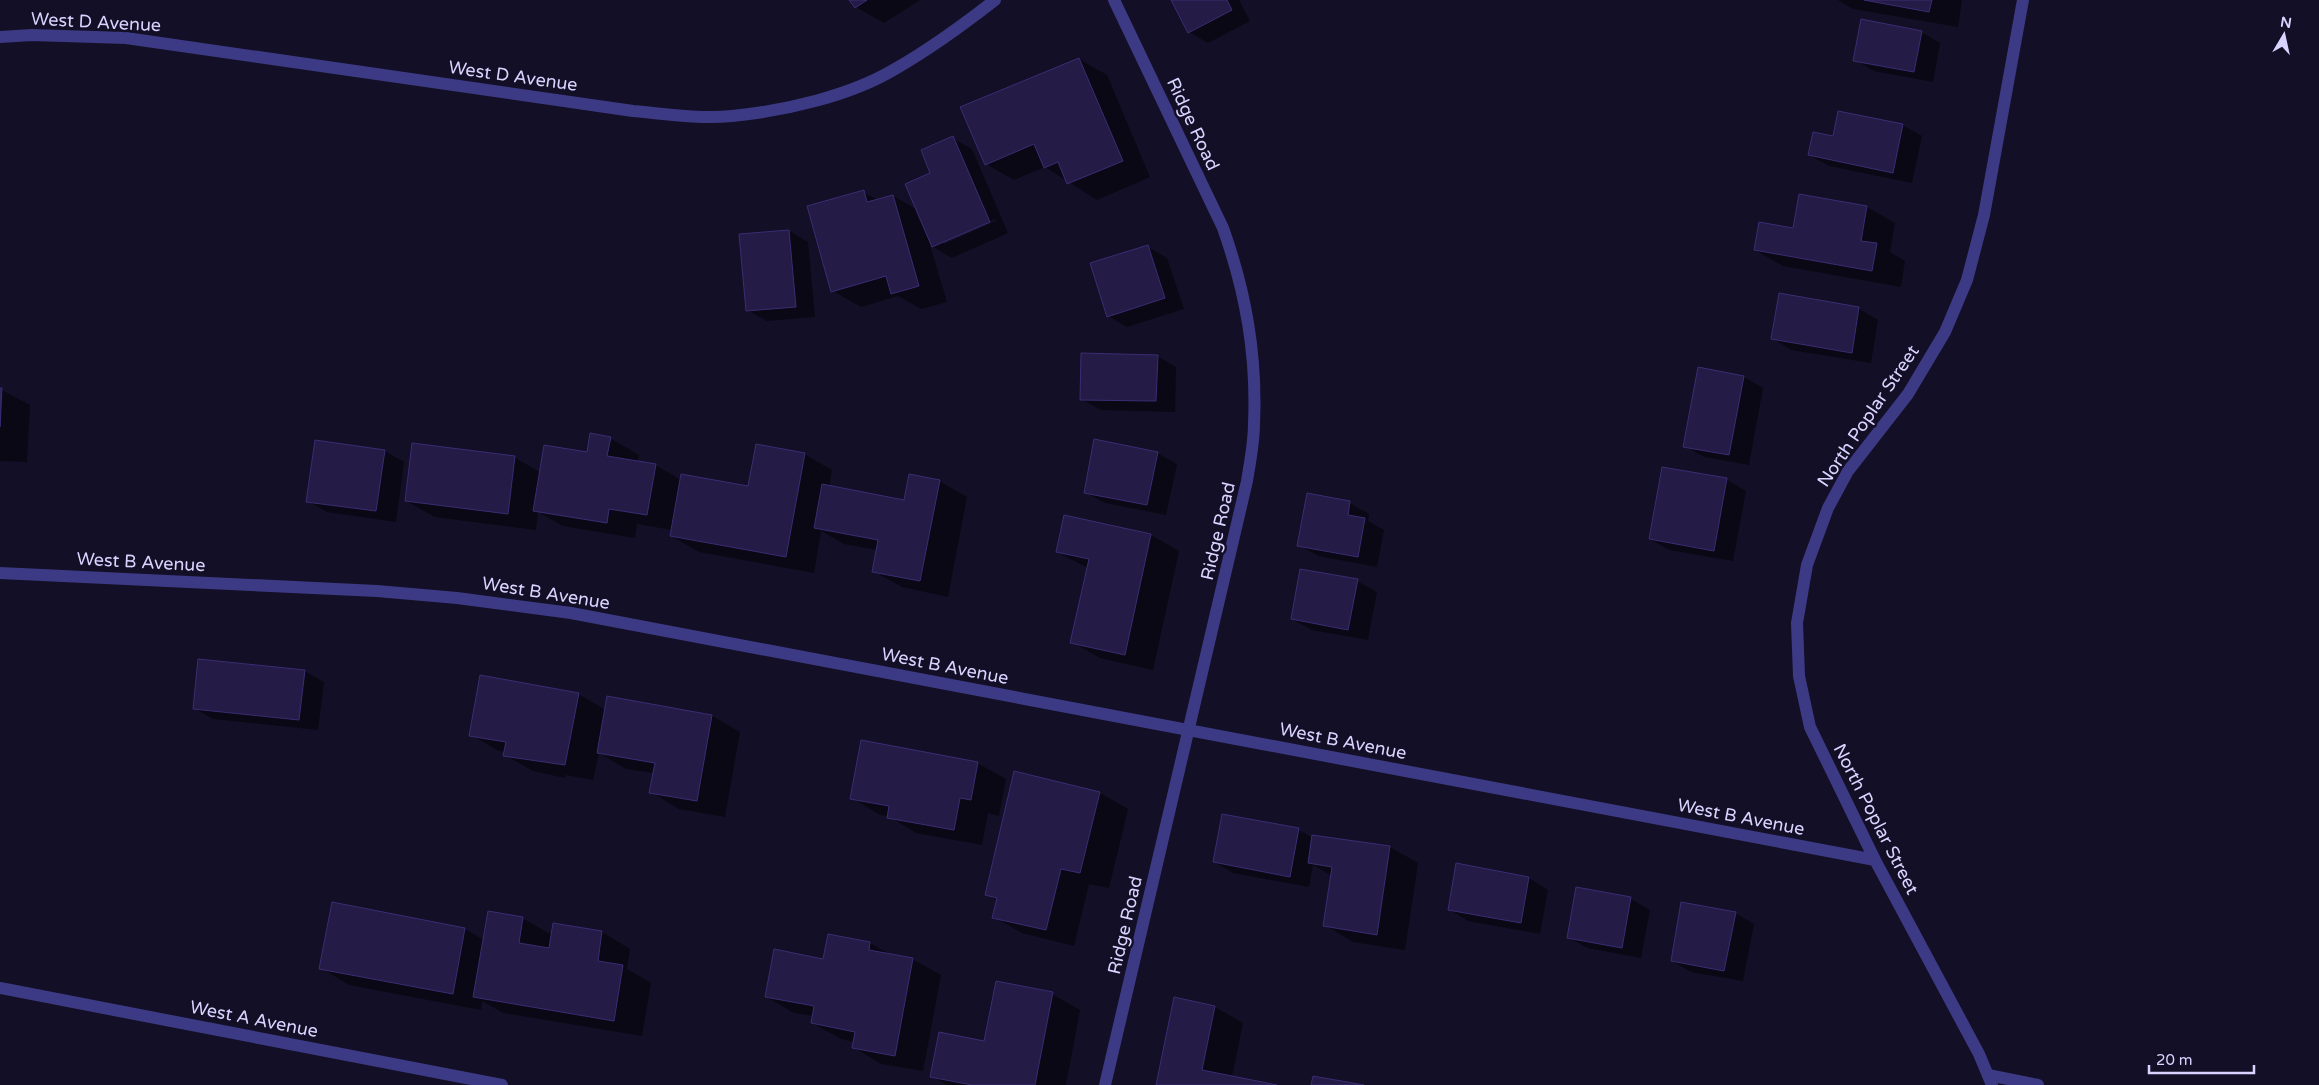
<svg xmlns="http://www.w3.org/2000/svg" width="2319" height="1085" viewBox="0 0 2319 1085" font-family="'Varela Round',sans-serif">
<rect width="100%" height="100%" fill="#130f26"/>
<g fill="#0007" fill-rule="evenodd">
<polygon points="851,0 920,0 884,23 856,7"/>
<polygon points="1172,0 1239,0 1250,21 1208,43 1189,32"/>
<polygon points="1838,0 1962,0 1958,27 1853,9"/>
<polygon points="1921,32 1940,43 1933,82 1874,71 1855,60"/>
<polygon points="1079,59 1107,75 1150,177 1097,200 1045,167 1014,180 986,164"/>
<polygon points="1902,125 1922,136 1912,183 1829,166 1809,155 1834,137"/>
<path d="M952 138 972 149 1008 233 952 258 930 245 947 302 921 309 898 296 861 307 833 291 863 192 878 200 893 196 918 210 932 173ZM995 219 996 221 944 244V241Z"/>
<polygon points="1867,207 1895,223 1890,252 1905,261 1901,287 1783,266 1755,250 1794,229"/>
<polygon points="789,231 808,242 815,317 767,321 747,310"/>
<polygon points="1148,247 1167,258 1184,309 1127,327 1108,316"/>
<polygon points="1780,295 1859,309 1878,320 1871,363 1791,350 1772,338"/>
<polygon points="1157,356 1176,367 1175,412 1101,410 1081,399"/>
<polygon points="1744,377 1763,388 1749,465 1704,457 1685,446"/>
<polygon points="0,389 30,405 27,462 0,461"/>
<polygon points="610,438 639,455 637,462 655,465 681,480 749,488 804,454 832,470 829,487 905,501 939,481 967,497 948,597 902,587 873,571 877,550 844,544 821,531 814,573 699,552 671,536 672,530 637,524 635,538 563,526 538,512 536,530 435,517 406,501 514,457 541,473 588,454"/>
<polygon points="385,451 404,462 396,522 327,512 308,501"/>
<polygon points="1157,453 1177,464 1166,515 1105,503 1085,492"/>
<polygon points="1663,468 1727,480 1746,491 1733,561 1669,550 1650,539"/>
<polygon points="1349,503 1369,514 1368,521 1384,530 1377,567 1318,556 1299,545"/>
<polygon points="1065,516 1151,535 1179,551 1153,670 1100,658 1072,642 1088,568 1057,552"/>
<polygon points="1357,581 1377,592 1368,640 1312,630 1292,619"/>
<polygon points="304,671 324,682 318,730 213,719 194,708"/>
<polygon points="578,694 606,710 712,716 740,732 725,817 679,809 651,792 654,773 626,769 599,753 593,780 566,775 565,778 533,771 505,755 505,752 499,751 471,735"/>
<polygon points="977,763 1006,779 999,816 988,813 982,845 916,833 888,816 880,815 852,798"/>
<polygon points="1100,793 1128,809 1109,888 1089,884 1074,946 1022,933 994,917 998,901 986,894"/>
<polygon points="1299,830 1313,838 1390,847 1418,863 1405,950 1353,942 1325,925 1332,876 1313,865 1309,887 1233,873 1214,862"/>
<polygon points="1457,865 1529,878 1548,890 1540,934 1468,921 1449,909"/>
<polygon points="1577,889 1631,899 1650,910 1641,958 1587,948 1568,937"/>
<polygon points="1735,913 1754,924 1743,981 1691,972 1672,961"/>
<polygon points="522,918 552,935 554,924 602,932 630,949 627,969 651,983 642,1036 503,1013 482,1001 481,1010 349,985 321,968 465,929 484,940"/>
<polygon points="829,935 870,943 891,955 912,959 941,975 923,1071 881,1064 853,1047 854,1042 841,1039 812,1023 814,1016 794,1013 766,997 824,960"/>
<polygon points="1052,994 1080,1010 1066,1085 947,1085 932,1076 985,1043"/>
<polygon points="1215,1007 1243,1023 1232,1077 1271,1085 1158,1085"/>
</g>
<g fill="#241b47" stroke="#3b2d73">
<polygon points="849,0 867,0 855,8"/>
<polygon points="1171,0 1227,0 1232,10 1188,33"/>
<polygon points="1864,0 1932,0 1929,12"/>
<polygon points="1861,19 1922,31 1914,72 1853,61"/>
<polygon points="1079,58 1123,161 1067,184 1058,162 1044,168 1034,144 985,165 960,107"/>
<polygon points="1838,111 1903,124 1893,173 1808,155 1813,132 1833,136"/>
<polygon points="953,136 990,222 932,247 905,184 930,173 921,150"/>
<polygon points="864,190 867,202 893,195 919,286 891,294 886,276 831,292 807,206"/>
<polygon points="1799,194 1867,206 1861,241 1877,243 1872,271 1754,250 1759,222 1793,228"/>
<polygon points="789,230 796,307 746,311 739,234"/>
<polygon points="1148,245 1165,298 1107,317 1090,263"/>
<polygon points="1779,293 1859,307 1852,353 1771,339"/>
<polygon points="1081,353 1158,355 1156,401 1080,400"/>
<polygon points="1698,367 1744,376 1729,455 1683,447"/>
<polygon points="0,388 2,388 0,427"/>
<polygon points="590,433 611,437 607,456 656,464 647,515 609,509 607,523 533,511 544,445 587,452"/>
<polygon points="1094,439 1158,452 1147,505 1084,493"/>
<polygon points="315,440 385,450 376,511 306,502"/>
<polygon points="412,443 515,456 508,514 405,501"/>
<polygon points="756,444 805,453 786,557 670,536 681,474 748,486"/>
<polygon points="1662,467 1727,478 1714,551 1649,539"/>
<polygon points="909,474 940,480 920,581 872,572 878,540 814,528 822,484 904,500"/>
<polygon points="1307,493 1350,501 1348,515 1365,518 1358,557 1297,546"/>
<polygon points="1064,515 1151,534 1125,655 1070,643 1089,559 1056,552"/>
<polygon points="1300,569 1358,579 1348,630 1291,619"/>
<polygon points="198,659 305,670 299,720 193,709"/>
<polygon points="480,675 579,693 565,765 503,756 506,742 469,736"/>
<polygon points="607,696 712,715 697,801 649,793 655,763 597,753"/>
<polygon points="861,740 978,762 971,800 960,798 954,830 887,818 889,806 850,799"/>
<polygon points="1014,771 1100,792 1080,873 1061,869 1046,930 992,918 997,898 985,895"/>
<polygon points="1222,814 1299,828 1290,877 1213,862"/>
<polygon points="1312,835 1390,846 1377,935 1323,926 1332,867 1308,863"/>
<polygon points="1456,863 1529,877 1521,923 1448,910"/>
<polygon points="1576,887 1631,897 1622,948 1567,938"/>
<polygon points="332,902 465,928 453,994 319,969"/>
<polygon points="1681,902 1736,912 1724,971 1671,961"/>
<polygon points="488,911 523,917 519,943 549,948 553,923 602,931 598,961 623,965 614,1021 473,997"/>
<polygon points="828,934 870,942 869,950 913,958 895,1056 852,1048 855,1032 811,1023 814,1006 765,997 774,949 823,959"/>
<polygon points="996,981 1053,992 1035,1085 972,1085 930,1077 939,1032 984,1041"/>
<polygon points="1174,997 1215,1006 1202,1070 1277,1085 1156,1085"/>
<polygon points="1313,1076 1364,1085 1311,1085"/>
</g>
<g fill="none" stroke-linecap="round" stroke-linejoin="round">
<g stroke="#3d3a85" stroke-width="12">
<path d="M0 37 32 35 126 38 633 111C666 114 699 119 732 116 784 111 850 96 895 69 930 49 963 25 995 0"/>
<polyline points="0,573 377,591 457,598 571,613 1875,860"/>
<polyline points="0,988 502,1085"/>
<polyline points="1988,1075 2038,1085"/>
<path d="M1105 1085 1247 481C1250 462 1254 443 1254 424 1257 355 1246 293 1223 228L1114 0"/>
<polyline points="1992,1085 1979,1054 1875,860 1810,727 1799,676 1797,623 1807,565 1828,508 1848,471 1908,394 1945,332 1967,280 1984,215 2023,0"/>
</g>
</g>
<g text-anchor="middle" stroke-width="5" stroke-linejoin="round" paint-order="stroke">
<g font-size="18" fill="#d9d4ff" stroke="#130f26">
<text transform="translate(96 22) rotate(3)" y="6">West D Avenue</text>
<text transform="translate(513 76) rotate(8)" y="6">West D Avenue</text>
<text transform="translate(1193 124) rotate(65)" y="6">Ridge Road</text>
<text transform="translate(1868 416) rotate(-56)" y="6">North Poplar Street</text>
<text transform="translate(1218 531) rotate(-77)" y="6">Ridge Road</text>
<text transform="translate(141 562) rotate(3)" y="6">West B Avenue</text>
<text transform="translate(546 593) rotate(9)" y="6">West B Avenue</text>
<text transform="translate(945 666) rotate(11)" y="6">West B Avenue</text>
<text transform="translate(1343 741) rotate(11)" y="6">West B Avenue</text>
<text transform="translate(1741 817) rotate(11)" y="6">West B Avenue</text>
<text transform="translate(1876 819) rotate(63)" y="6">North Poplar Street</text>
<text transform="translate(1125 925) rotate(-77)" y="6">Ridge Road</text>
<text transform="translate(254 1019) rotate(11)" y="6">West A Avenue</text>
</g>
</g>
<g transform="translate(2284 35) rotate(9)" stroke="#130f26" stroke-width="4" paint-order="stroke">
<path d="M0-4L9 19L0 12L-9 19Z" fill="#d9d4ff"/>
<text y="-8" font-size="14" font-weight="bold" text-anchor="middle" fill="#d9d4ff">N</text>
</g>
<path d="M2149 1065v8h105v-8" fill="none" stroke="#d9d4ff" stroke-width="2.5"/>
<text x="2156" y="1065" font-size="15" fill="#d9d4ff" stroke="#130f26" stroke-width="4" paint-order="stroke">20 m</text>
</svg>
